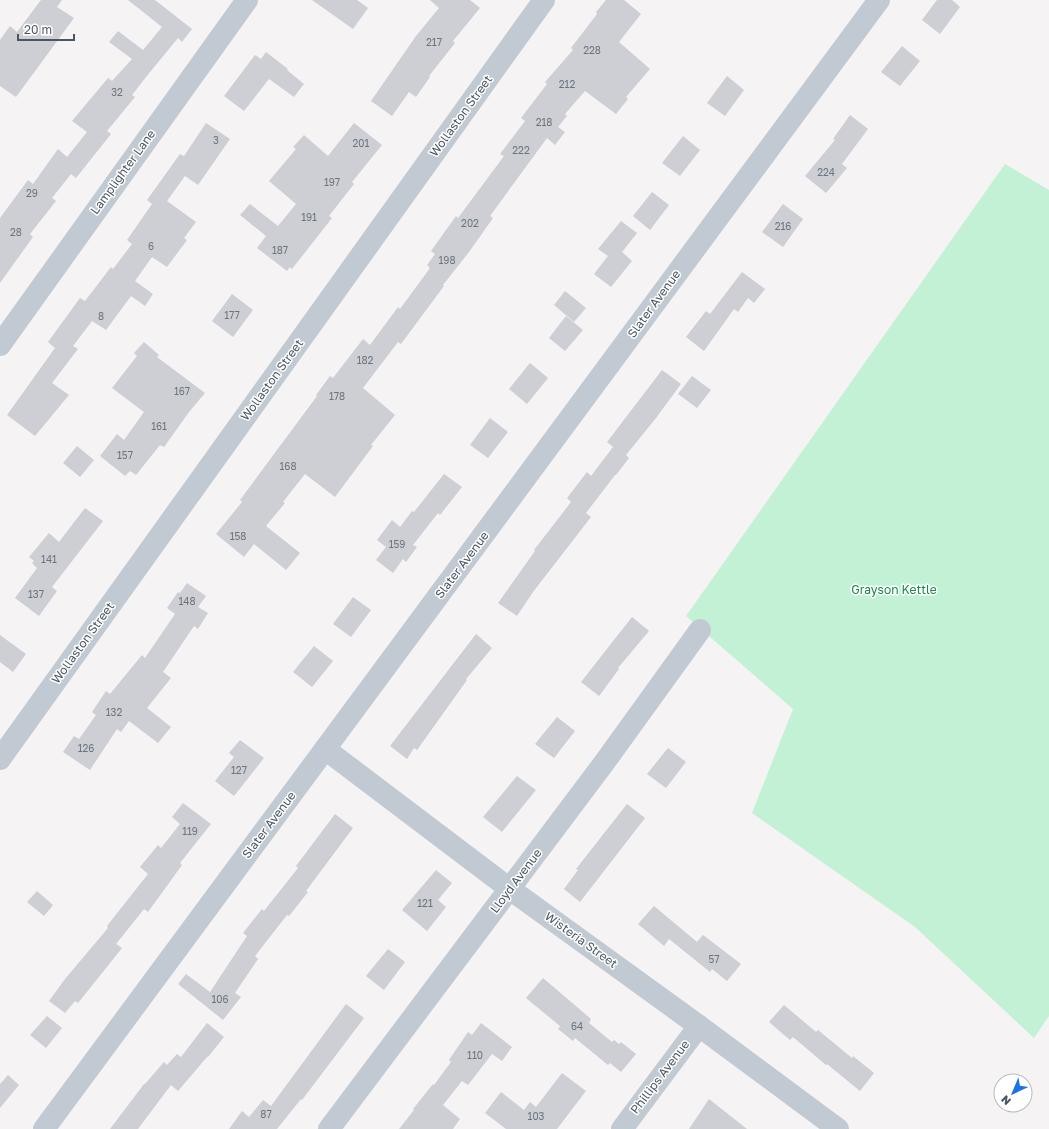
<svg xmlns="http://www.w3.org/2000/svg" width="1049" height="1129" viewBox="0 0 1049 1129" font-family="'Golos Text',sans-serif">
<rect width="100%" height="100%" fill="#f5f3f3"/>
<polygon fill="#c3f1d5" points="1005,164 1049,190 1049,1016 1034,1038 915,927 752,813 793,709 686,616"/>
<g fill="#cdcfd5">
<polygon points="41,0 62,0 57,7 74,18 16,97 0,86 0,40 10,26 17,32"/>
<polygon points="128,0 155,0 192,29 182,42 178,38 150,72 132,95 135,97 107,131 111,134 76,178 71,174 52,198 56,201 30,234 33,237 0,283 0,218 28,180 33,184 58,149 67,157 87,132 72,121 108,78 112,81 132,59 109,42 118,31 143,50 162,27"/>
<polygon points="312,0 357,0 368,8 353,29"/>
<polygon points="430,0 470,0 480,8 453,41 455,43 429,76 430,77 416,97 409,92 392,116 371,101 416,36 439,8"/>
<polygon points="606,0 624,0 641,14 619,42 650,69 626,97 628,99 616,114 585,91 565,114 567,116 558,127 565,132 555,145 547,138 490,216 493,218 469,252 443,285 444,286 401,344 398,342 363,388 395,415 371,445 373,446 335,497 305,474 283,502 285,503 266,526 300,553 286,570 254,544 244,557 216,534 242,502 240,500 317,396 316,395 330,376 333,378 363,339 370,345 398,307 400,309 430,268 427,265 435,254 431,251 456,216 458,218 504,156 500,154 525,121 521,118 547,84 545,82 573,50 571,48 597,14 596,12"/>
<polygon points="937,0 952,0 960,7 940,34 922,20"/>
<polygon points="902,46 920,61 900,86 881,72"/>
<polygon points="266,52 288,69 287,70 304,84 294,97 269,79 244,111 224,96 255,55 261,59"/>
<polygon points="727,76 744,90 725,116 707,103"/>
<polygon points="850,115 868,129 842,164 847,168 826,193 805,176 835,140 833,139"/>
<polygon points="206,123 230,139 198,185 185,176 167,201 196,222 184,238 187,240 167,267 152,257 135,281 153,294 145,306 131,296 106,330 92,321 73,346 78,349 52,383 69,395 35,436 7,415 55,348 48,342 80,298 85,301 111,267 113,269 132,244 127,240 152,204 147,200 180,154 184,156"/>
<polygon points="354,123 382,145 352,182 354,184 329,216 332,218 292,269 290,267 287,271 257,248 266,236 240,215 250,204 278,226 296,204 269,181 296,149 293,147 304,135 328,156"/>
<polygon points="683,136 700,150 680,176 662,163"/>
<polygon points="652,192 669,205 650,230 633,216"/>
<polygon points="783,204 803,219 783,247 762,232"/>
<polygon points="621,221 637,233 622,252 632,261 611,287 594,274 608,256 598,249"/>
<polygon points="742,272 765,289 754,303 748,298 738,312 734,309 704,351 686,337 706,311 710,314"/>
<polygon points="565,291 586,308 574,322 554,305"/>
<polygon points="232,294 253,310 233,337 212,321"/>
<polygon points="566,316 583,330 565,351 549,338"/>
<polygon points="144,342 159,355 157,357 205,393 189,412 164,447 160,445 136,475 130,471 125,476 100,456 117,434 124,440 144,412 112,388 137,356 134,353"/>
<polygon points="530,363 548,378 527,404 509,389"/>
<polygon points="662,370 681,384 656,418 626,455 629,458 616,475 615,475 586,513 591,517 533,592 517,616 498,603 535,551 534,550 571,502 567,498 587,472 591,476 613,447 607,442"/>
<polygon points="692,376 711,390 697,408 678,394"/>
<polygon points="490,418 508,432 488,458 470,445"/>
<polygon points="77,446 94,460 80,477 63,463"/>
<polygon points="444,474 462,487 440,515 438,513 413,545 417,547 406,562 403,559 393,573 376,560 386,547 377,540 392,520 400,527 412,511 414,512"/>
<polygon points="85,508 103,521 52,587 57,591 39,616 15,598 37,568 32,563 34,561 29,557 49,533 59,542"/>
<polygon points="187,583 206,596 198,607 208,613 198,629 194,626 163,672 171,678 147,708 171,727 158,743 129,721 121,732 117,729 90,770 63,752 74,736 79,739 96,715 92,712 106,691 110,694 142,655 145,658 175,614 167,608 178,592 180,593"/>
<polygon points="353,597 371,610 351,637 333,624"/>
<polygon points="632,617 649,631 618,668 619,669 599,696 581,682"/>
<polygon points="476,634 492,648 466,679 467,680 417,750 414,748 407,759 390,746"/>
<polygon points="0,635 26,654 13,672 0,662"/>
<polygon points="314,646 333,661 312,687 293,672"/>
<polygon points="557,717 575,731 554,758 535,744"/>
<polygon points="240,740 264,758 234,796 215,781 234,757 229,753"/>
<polygon points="668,748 686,762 666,788 647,774"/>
<polygon points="517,776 536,790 502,832 483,817"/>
<polygon points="183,803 211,824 180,863 182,865 148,912 144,909 116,944 122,948 78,1003 75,1001 65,1013 49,1001 65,979 108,928 107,926 148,874 140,867 158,845 161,848 180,824 172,817"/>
<polygon points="627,804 645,818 580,902 564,889 578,870 576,869"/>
<polygon points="335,814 353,828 306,891 308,892 289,916 287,915 255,956 258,959 235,993 241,997 223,1020 178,984 186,974 210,992 247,936 243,933 262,909 264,911 298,868 296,866"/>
<polygon points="436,870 452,883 438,900 446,907 427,931 402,910"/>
<polygon points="37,891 53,905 44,916 27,902"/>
<polygon points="654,906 697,942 703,935 741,964 727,981 712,969 710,972 669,939 664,946 638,924"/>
<polygon points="388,949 405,962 384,990 366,976"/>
<polygon points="543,978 591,1019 589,1023 612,1042 614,1040 619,1044 621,1042 636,1054 621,1072 610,1063 608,1065 575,1038 573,1041 558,1029 560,1026 526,998"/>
<polygon points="346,1004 364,1018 302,1100 301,1099 277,1129 229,1129 242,1111 249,1117 263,1100 271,1106"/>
<polygon points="784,1005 816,1032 818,1030 852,1058 853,1056 874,1073 860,1091 827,1064 826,1065 793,1037 790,1040 769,1022"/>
<polygon points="47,1016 62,1028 46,1048 30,1035"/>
<polygon points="207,1023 224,1037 208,1057 207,1057 178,1091 171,1085 138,1129 110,1129 144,1084 145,1084 164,1062 167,1065 177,1054 181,1057"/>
<polygon points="481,1023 512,1047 502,1061 492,1054 468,1085 462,1081 443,1105 460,1119 453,1129 399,1129 414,1110 413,1109 433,1084 434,1085 451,1062 449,1060 468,1032 472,1035"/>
<polygon points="562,1073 586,1091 557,1129 506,1129 485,1113 501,1092 524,1110 530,1102 536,1107"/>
<polygon points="8,1075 19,1085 0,1108 0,1084"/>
<polygon points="709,1099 747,1129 689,1129"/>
</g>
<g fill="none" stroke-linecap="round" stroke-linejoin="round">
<g stroke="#c1cad2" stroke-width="22">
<polyline points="0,345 247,0"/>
<polyline points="325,749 510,889 699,1026 838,1129"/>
<polyline points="0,759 544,0"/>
<polyline points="329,1129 604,763 700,630"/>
<polyline points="622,1129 699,1026"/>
</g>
<polyline stroke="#c1cad2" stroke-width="22" points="44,1129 879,0"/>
</g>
<g text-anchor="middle" stroke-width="3" stroke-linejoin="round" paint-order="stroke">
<g font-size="10" fill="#6b747e">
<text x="434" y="46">217</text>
<text x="592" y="54">228</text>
<text x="567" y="88">212</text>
<text x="117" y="96">32</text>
<text x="544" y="126">218</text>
<text x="216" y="144">3</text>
<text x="361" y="147">201</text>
<text x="521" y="154">222</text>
<text x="826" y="176">224</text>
<text x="332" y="186">197</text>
<text x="32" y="197">29</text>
<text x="309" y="221">191</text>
<text x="470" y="227">202</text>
<text x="783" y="230">216</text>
<text x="16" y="236">28</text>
<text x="151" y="250">6</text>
<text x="280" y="254">187</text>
<text x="447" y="264">198</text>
<text x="232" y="319">177</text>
<text x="101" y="320">8</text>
<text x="365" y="364">182</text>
<text x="182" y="395">167</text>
<text x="337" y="400">178</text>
<text x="159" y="430">161</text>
<text x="125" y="459">157</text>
<text x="288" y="470">168</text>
<text x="238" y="540">158</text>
<text x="397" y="548">159</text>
<text x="49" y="563">141</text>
<text x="36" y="598">137</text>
<text x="187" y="605">148</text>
<text x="114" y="716">132</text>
<text x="86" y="752">126</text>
<text x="239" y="774">127</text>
<text x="190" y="835">119</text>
<text x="425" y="907">121</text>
<text x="714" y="963">57</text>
<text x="220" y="1003">106</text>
<text x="577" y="1030">64</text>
<text x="475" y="1059">110</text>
<text x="266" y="1118">87</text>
<text x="536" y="1120">103</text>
</g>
<g font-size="12" fill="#4a5661" stroke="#fff">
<text transform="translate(461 116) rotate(-54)" y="4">Wollaston Street</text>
<text transform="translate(123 172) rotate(-54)" y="4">Lamplighter Lane</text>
<text transform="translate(654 304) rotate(-54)" y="4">Slater Avenue</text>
<text transform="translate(272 380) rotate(-54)" y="4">Wollaston Street</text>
<text transform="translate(462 565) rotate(-53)" y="4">Slater Avenue</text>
<text transform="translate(83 643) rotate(-54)" y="4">Wollaston Street</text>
<text transform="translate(269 825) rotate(-53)" y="4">Slater Avenue</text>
<text transform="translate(516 881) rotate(-53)" y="4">Lloyd Avenue</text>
<text transform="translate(581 940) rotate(36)" y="4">Wisteria Street</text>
<text transform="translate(660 1077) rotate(-53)" y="4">Phillips Avenue</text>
</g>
<g font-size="12" fill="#17864f" stroke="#fff">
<text x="894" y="594">Grayson Kettle</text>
</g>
</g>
<g transform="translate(1013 1093) rotate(224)"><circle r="19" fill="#ffffff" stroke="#b7bbc0"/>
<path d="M0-3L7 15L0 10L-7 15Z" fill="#1a73e8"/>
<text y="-6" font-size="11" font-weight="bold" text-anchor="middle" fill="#4a5661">N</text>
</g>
<path d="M18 34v6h56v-6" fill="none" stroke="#4a5661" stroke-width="2"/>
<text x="24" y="34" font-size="12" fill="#4a5661" stroke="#ffffff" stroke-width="3" paint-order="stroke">20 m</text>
</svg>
